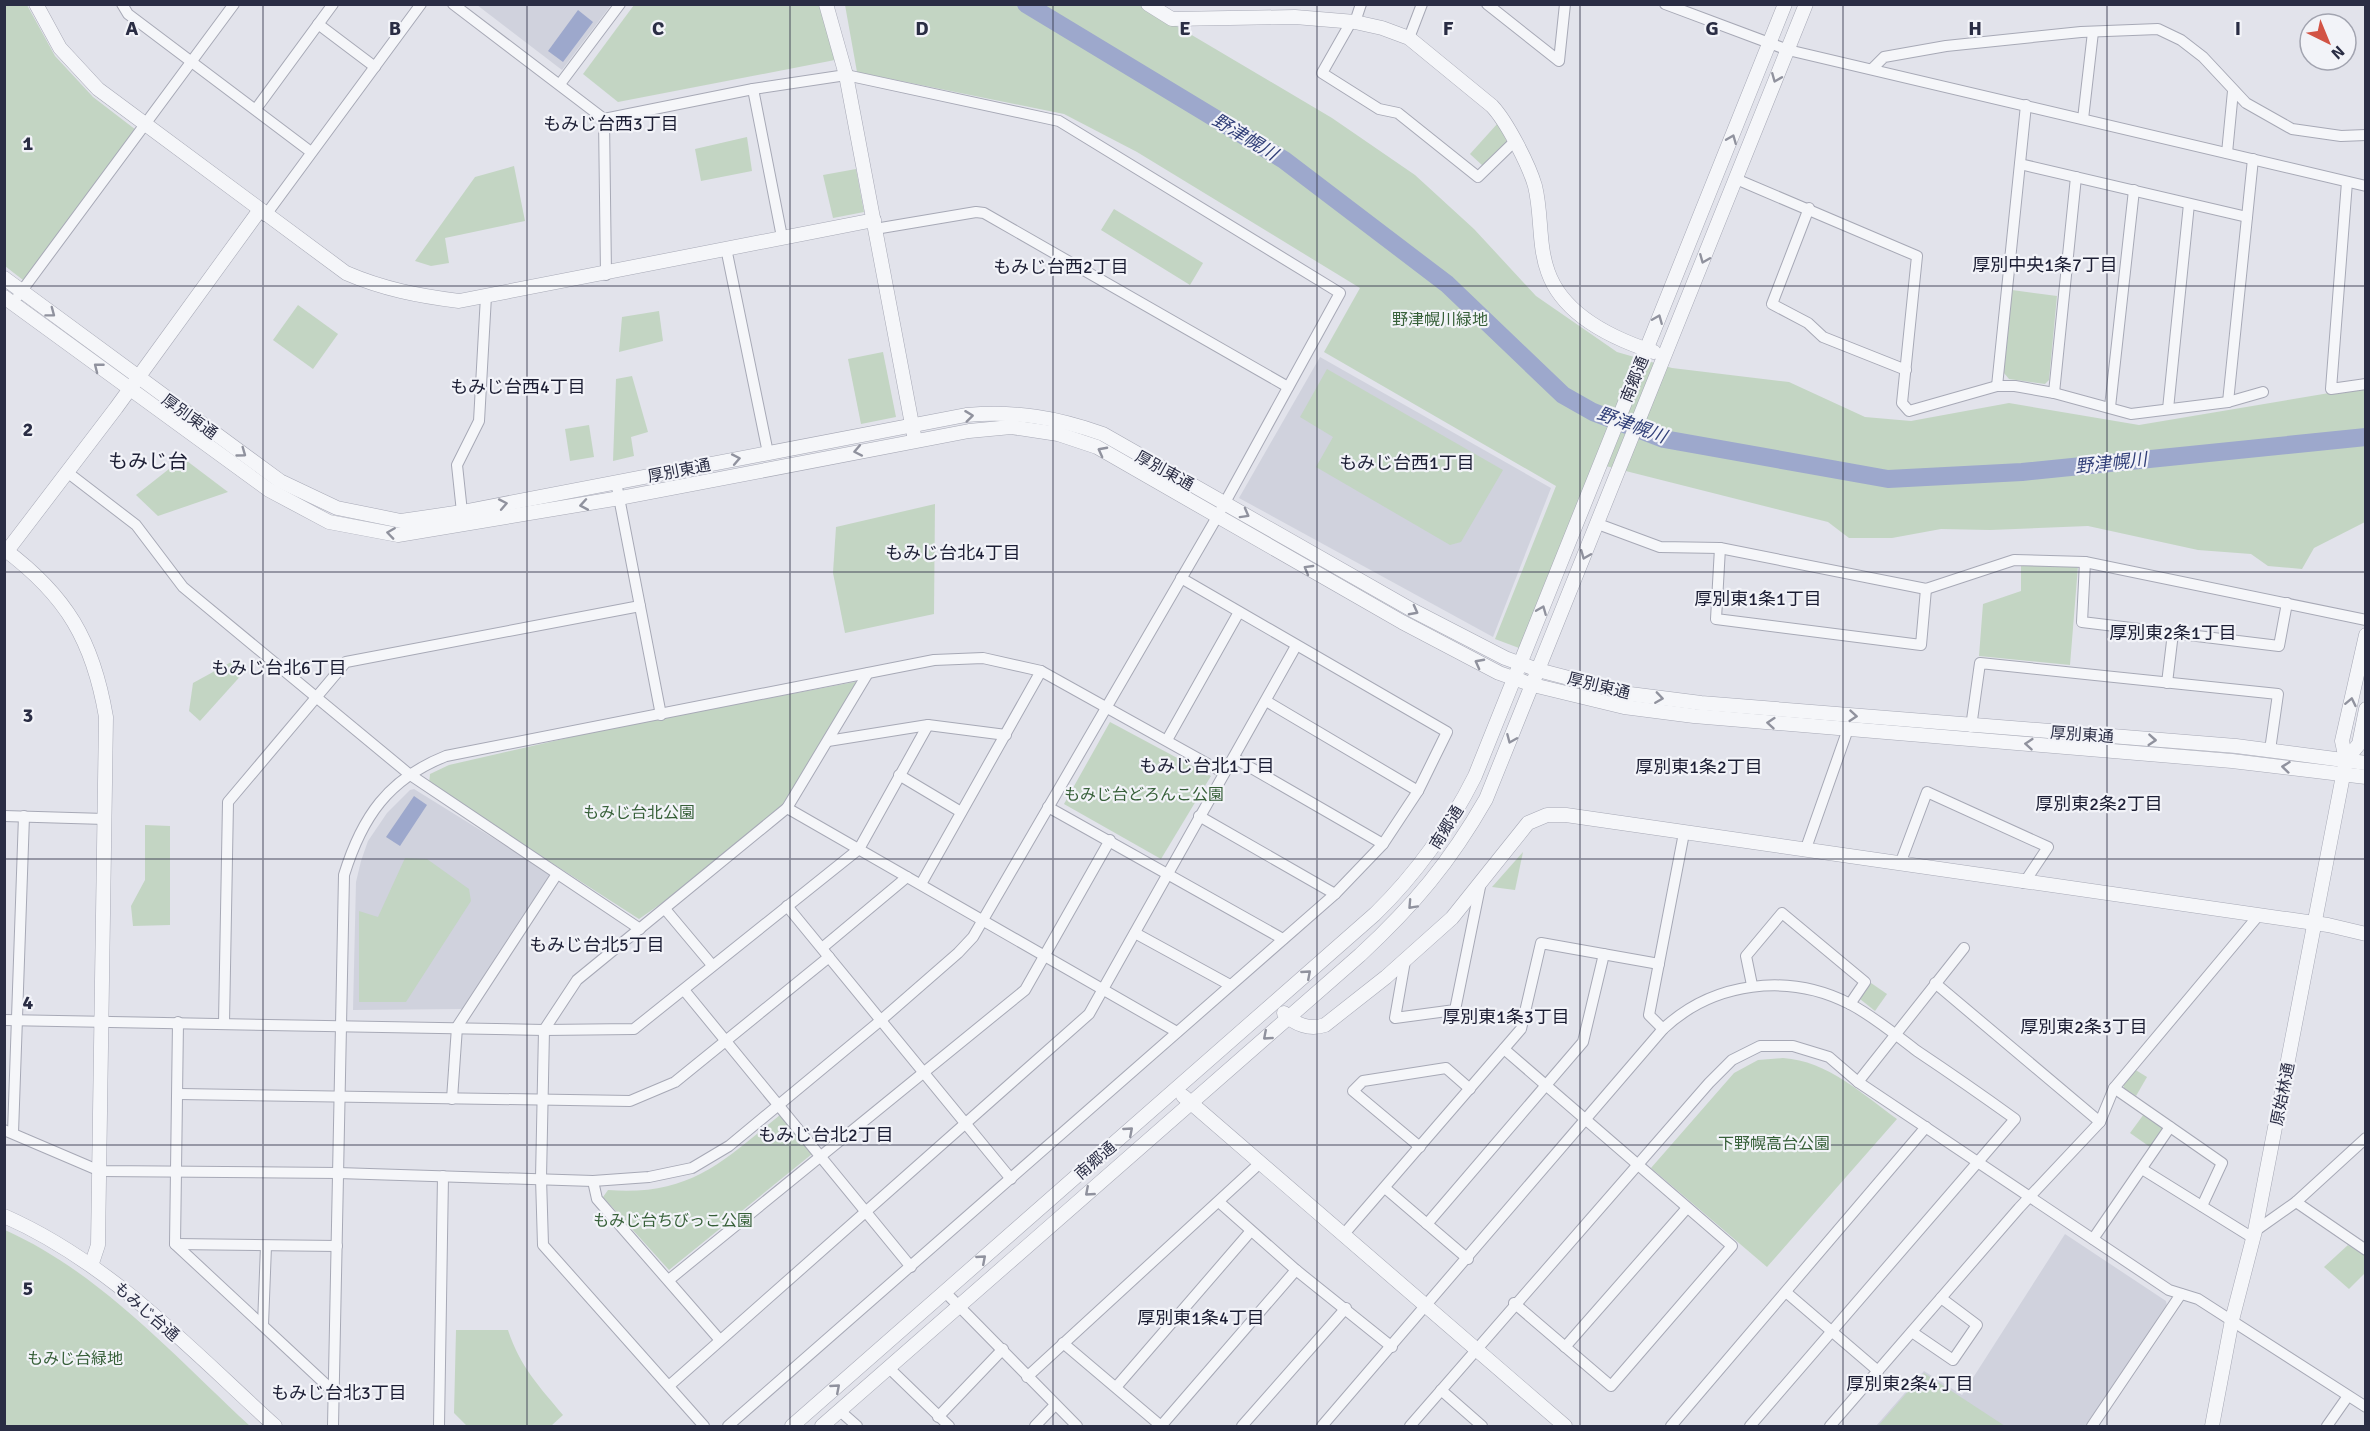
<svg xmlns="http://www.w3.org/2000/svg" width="2370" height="1431" viewBox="0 0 2370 1431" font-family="Signika,'Noto Sans JP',sans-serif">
<rect width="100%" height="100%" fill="#e2e3eb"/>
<g fill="#d0d2dd">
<polygon points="477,5 611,5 562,70"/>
<polygon points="1320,357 1551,488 1493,637 1239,498"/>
<polygon points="414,789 553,875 464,1009 353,1010 356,882 361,861 368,841 387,813 410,790"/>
<polygon points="2065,1234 2166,1301 2167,1306 2085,1426 1876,1426 1924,1371 1962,1395"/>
</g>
<g fill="#c3d5c3">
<polygon points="4,5 27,5 55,56 93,97 136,130 23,280 5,266"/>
<polygon points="634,5 821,5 835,60 618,102 583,74"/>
<polygon points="845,5 1141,5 1332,118 1415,175 1474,229 1536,296 1617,352 1672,368 1789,382 1865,417 1911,421 2009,403 2139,425 2365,387 2365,522 2314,548 2302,569 2268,566 2251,554 2198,550 2088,526 1990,530 1941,529 1892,538 1849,538 1828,522 1598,464 1532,630 1519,648 1495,639 1556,486 1324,352 1360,288 1137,152 1064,114 857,72"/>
<polygon points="1498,123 1507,142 1483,166 1470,154"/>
<polygon points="747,137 752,171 701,181 695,149"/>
<polygon points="514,166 525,221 445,238 449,263 431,266 415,261 475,177"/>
<polygon points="856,169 864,212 833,218 823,175"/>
<polygon points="1114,209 1203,263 1190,285 1101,230"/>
<polygon points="2012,290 2057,296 2049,380 2045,384 2009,379 2004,373"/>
<polygon points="298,305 338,334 313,369 273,340"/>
<polygon points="659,311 663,341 619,352 622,317"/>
<polygon points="883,352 896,417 861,424 848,359"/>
<polygon points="1327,369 1503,470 1461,542 1450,545 1316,467 1333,437 1300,417"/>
<polygon points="632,376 648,432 631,437 634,456 613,461 616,379"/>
<polygon points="589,425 594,457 570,461 565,429"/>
<polygon points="183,458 228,492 158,516 136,495"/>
<polygon points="935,504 934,614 845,633 833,573 836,527"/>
<polygon points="2021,563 2078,566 2070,665 1979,656 1983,604 2021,591"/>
<polygon points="233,661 245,671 200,721 189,711 193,683"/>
<polygon points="865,680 786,806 698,878 639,919 429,784 430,774 449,765 611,728"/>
<polygon points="1110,722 1211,776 1161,859 1064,804"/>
<polygon points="145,825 170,826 170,925 133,926 131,906 145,880"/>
<polygon points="1523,852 1515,890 1492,887"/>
<polygon points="405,858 427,859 469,889 471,901 406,1002 359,1002 359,911 378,917"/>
<polygon points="1871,983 1887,994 1875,1011 1860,999"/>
<path d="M1783 1058C1828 1061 1862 1094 1897 1119L1767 1267 1651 1168 1734 1073 1758 1060Z"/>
<polygon points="2134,1069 2147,1077 2136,1096 2124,1088 2123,1083"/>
<polygon points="2144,1114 2164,1128 2150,1147 2130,1133"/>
<path d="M780 1115 812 1154 669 1270 603 1197 608 1190C689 1196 721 1163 780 1115Z"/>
<path d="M5 1230C101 1273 174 1356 250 1426H5Z"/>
<polygon points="2348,1245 2366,1256 2365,1273 2349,1289 2324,1267"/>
<path d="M456 1330H508C520 1367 539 1386 563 1415L551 1426H467L454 1413Z"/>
<polygon points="1924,1373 2005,1426 1878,1426"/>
</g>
<g fill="#9da8cc">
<polygon points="578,10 593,22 563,62 548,51"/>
<polygon points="414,796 427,805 400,846 386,837"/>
</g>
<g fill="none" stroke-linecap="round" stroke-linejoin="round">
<polyline stroke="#9da8cc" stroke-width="18" points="1026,4 1284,160 1447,284 1563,395 1593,412 1664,439 1888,479 2022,472 2366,437"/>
<defs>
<g id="minor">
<polyline points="122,4 128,14 311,152"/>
<polyline points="1487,4 1559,61 1565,4"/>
<polyline points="1665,4 1788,50 2366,186"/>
<polyline points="1351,22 1322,73 1379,109 1398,113 1478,177 1514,142"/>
<polyline points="1355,22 1361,4"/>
<polyline points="318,24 375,67"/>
<polyline points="1409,38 1422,4"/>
<polyline points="1872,69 1884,57 1946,46 2081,32 2158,29 2181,40 2203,57 2246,103 2292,129 2341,136 2366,135"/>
<polyline points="560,84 620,4"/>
<polyline points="753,89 782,237"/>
<polyline points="256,109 333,4"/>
<polyline points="604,119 606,275"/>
<polyline points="2083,119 2093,32"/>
<polyline points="2227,153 2233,91"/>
<polyline points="2020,164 2247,217"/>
<polyline points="1736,179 1917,256 1902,403 1909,411 1997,386 2015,386 2054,393 2131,414 2228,402 2263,392"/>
<polyline points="2347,182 2331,389 2366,384"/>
<polyline points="1809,208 1772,304 1808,323 1823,337 1906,370"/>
<polyline points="265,216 421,4"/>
<polyline points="875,229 976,212 984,213 1288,387"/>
<polyline points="726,248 768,453"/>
<polyline points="18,296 234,4"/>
<polyline points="1997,386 2026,105"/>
<polyline points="2054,393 2076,177"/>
<polyline points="2228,402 2253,159"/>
<polyline points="2110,407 2134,190"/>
<polyline points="2168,409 2189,204"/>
<polyline points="67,472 136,525 183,587 409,774 640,929"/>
<polyline points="616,482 661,715"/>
<polyline points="462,512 457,465 479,421 486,296"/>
<polyline points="1598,524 1660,547 1720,548 1926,589 2014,560 2085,562 2366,620"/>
<polyline points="1720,548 1716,619 1921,645 1926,589"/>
<polyline points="2085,562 2082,622 2279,646 2287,603"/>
<polyline points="2167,683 2173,633"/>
<polyline points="1266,701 1418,791"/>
<polyline points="1971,727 1980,663 2278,694 2270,750"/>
<polyline points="1167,740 1239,612"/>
<polyline points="828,741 928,725 1006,735"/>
<polyline points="1234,758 1383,844"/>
<polyline points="899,775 961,812"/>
<polyline points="1048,807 1283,939"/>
<polyline points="787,808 1177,1032"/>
<polyline points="4,816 105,819"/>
<polyline points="1199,816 1335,894"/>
<polyline points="1805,851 1848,729"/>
<polyline points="1900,864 1927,792 2048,847 2024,883"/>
<polyline points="921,884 1041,671"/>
<polyline points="787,906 1011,1179"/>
<polyline points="665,909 712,965"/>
<polyline points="1135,933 1230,985"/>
<polyline points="822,948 907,877"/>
<polyline points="1405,961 1395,1018 1455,1010 1481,882"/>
<polyline points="1935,983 2100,1122"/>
<polyline points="1752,985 1746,956 1782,913 1865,982 1850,1004"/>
<polyline points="684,990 911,1267"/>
<polyline points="4,1020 544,1030 634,1029 859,849 928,725"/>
<polyline points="178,1022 175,1244 334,1392"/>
<polyline points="224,1023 228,802 346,662 640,606"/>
<polyline points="1663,1029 1649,1015 1684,833"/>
<polyline points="1504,1049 1732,1246 1611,1386 1514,1303"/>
<polyline points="1858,1082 1964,948"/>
<polyline points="2114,1088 2222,1163 2202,1206"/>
<polyline points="179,1094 630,1101 675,1082 829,957"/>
<polyline points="452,1099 457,1027 557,874"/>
<polyline points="4,1130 100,1171 338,1173 593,1181 649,1177 692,1168 729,1146 880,1021 958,953 973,937 1217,517 1340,293 1059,121 846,75 753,89 604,119 453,4"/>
<polyline points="13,1133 24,816"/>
<polyline points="1420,1147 1353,1091 1363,1081 1446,1068 1470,1089"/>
<polyline points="2142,1169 2253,1238"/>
<polyline points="593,1181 597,1199 719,1339"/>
<polyline points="1385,1188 1468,1259"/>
<polyline points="1219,1202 1296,1270 1392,1347"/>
<polyline points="2296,1202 2366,1250"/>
<polyline points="1427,1224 1583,1042 1604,954"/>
<polyline points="2255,1231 2296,1202 2366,1138"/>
<polyline points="1344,1234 1521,1029 1541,943 1659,964"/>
<polyline points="2093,1239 2170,1127"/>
<polyline points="175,1244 337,1246"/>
<polyline points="670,1279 1025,990 1110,840"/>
<polyline points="945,1292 1077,1426"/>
<polyline points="1787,1293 1878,1371"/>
<polyline points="263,1325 266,1246"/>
<polyline points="1912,1332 1953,1360 1977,1325 1941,1298"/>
<polyline points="1063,1343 1161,1426 1296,1270"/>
<polyline points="1565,1347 1687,1208"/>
<polyline points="889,1368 949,1426"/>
<polyline points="1027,1377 1260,1163"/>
<polyline points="670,1385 1089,1014 1296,646"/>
<polyline points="1117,1386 1250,1232"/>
<polyline points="1441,1390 1482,1426"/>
<polyline points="840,1411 857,1426"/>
<polyline points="938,1417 1003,1349"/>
<path d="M333 1426 344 875C362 817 388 779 446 756L934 660 983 658 1041 671 1224 773"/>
<polyline points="439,1426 443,1176"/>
<polyline points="704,1426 543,1245 541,1178 544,1030 577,980 787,808 868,673"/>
<polyline points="728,1426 1335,894 1383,844 1418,791 1447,732 1181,578"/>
<polyline points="1035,1426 1055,1405"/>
<polyline points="1242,1426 1346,1308"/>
<path d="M1322 1426 1663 1029C1713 982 1788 972 1850 1004 1873 1016 1896 1035 1917 1051 1950 1073 1983 1096 2015 1119L1750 1426"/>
<polyline points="1410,1426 1709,1083 1732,1060 1760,1046 1793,1046 1829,1057 1858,1082 2169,1290 2198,1299 2366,1407"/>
<polyline points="1671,1426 1926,1127"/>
<polyline points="1830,1426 2019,1208 2100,1122 2114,1088 2258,916"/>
<polyline points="2092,1426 2181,1294"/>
<polyline points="2327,1426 2348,1396"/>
</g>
<g id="tertiary">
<path d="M36 4 60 48 98 89 346 273C383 289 419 296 459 301L874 220"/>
<polyline points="826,4 846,75 914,435"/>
<path d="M1148 4 1172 19 1295 17 1355 22 1382 28 1409 38 1492 106C1507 122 1529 165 1535 186 1542 214 1538 245 1548 272 1563 315 1614 339 1654 352"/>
<path d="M4 278 280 481 337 508 401 521 462 512 966 415C1017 411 1055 417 1103 434L1412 610 1505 658 1538 670 1630 694 1701 703 2236 746 2366 763"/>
<polyline points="4,297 269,490 329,522 398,535 620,498 969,431 1011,427 1058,434 1097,447 1402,622 1499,673 1533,685 1624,707 1694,716 2232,761 2366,777"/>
<path d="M4 549C67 596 93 641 106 717L98 1245 92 1263"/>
<polyline points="7,551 116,408 259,211"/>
<polyline points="2346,760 2359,744 2366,709"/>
<path d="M1284 1013C1295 1025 1310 1030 1325 1025L1386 977 1452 918 1528 823 1547 815H1566L2328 925 2366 934"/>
<polyline points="1183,1096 1565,1426"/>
<path d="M4 1216C111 1263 190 1349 275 1426"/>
<path d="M792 1426 1375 914C1417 873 1449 828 1475 776L1785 4"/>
<path d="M822 1426 1360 955C1414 905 1450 862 1486 799L1806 4"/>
<polyline points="2212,1426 2232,1320 2255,1231 2346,760 2342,741 2366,635"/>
</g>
</defs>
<use href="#minor" stroke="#a7a9b6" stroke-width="12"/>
<use href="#tertiary" stroke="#a7a9b6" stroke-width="15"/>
<use href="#minor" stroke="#f5f6f9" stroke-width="10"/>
<use href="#tertiary" stroke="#f5f6f9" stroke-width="14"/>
</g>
<defs><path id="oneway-chevron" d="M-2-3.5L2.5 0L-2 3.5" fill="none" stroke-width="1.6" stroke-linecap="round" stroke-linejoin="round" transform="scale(1.5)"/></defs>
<g stroke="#90929e">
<use href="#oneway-chevron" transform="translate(1776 78) rotate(112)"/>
<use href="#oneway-chevron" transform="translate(1732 139) rotate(-68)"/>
<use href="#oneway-chevron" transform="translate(1704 259) rotate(112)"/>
<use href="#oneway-chevron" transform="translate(51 313) rotate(37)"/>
<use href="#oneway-chevron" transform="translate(1658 319) rotate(-68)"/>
<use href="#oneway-chevron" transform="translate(98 367) rotate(-142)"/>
<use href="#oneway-chevron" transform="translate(969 416) rotate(-7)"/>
<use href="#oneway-chevron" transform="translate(858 451) rotate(169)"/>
<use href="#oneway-chevron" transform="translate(1102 451) rotate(-152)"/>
<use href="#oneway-chevron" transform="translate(242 453) rotate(36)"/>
<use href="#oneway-chevron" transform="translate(736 459) rotate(-11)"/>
<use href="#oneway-chevron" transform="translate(503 504) rotate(-11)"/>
<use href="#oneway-chevron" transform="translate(584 505) rotate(170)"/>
<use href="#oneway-chevron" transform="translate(1245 514) rotate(29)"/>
<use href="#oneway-chevron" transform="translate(391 533) rotate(-172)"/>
<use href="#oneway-chevron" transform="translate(1585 555) rotate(112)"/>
<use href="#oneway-chevron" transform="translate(1308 569) rotate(-150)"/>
<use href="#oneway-chevron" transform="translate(1542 610) rotate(-68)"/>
<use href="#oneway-chevron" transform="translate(1414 611) rotate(28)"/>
<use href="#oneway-chevron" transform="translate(1479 663) rotate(-152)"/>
<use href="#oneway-chevron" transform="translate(1659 698) rotate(8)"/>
<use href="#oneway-chevron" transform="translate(2351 702) rotate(-78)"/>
<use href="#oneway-chevron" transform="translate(1853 716) rotate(5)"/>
<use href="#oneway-chevron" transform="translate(1771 723) rotate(-175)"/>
<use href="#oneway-chevron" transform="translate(1511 739) rotate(113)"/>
<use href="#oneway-chevron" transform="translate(2152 740) rotate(4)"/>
<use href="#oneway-chevron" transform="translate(2029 744) rotate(-175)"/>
<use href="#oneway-chevron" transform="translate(2286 767) rotate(-174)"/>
<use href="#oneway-chevron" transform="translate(1412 905) rotate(133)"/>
<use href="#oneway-chevron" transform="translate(1307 974) rotate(-41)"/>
<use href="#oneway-chevron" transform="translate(1267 1036) rotate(139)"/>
<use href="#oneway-chevron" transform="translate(1129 1131) rotate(-41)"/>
<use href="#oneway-chevron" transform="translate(1089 1192) rotate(139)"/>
<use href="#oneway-chevron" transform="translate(982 1259) rotate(-41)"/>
<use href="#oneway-chevron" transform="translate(836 1388) rotate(-41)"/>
</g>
<path fill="none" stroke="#2a2d44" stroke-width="1.5" stroke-opacity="0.55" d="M263 4V1426M527 4V1426M790 4V1426M1053 4V1426M1317 4V1426M1580 4V1426M1843 4V1426M2107 4V1426M4 286H2366M4 572H2366M4 859H2366M4 1145H2366"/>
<g text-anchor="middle" stroke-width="4.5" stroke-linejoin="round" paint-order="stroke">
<g font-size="16" fill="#376039" stroke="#f2f3f8">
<text x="1440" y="325">野津幌川緑地</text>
<text x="1144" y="800">もみじ台どろんこ公園</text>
<text x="639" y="818">もみじ台北公園</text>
<text x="1774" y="1149">下野幌高台公園</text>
<text x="673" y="1226">もみじ台ちびっこ公園</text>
<text x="75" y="1364">もみじ台緑地</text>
</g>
<g font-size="16" fill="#2a2d44" stroke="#f2f3f8">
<text transform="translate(1634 379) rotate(-68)" y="6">南郷通</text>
<text transform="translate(190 416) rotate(36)" y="6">厚別東通</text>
<text transform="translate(679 470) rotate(-11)" y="6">厚別東通</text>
<text transform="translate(1165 470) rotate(29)" y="6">厚別東通</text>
<text transform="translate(1599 685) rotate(14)" y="6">厚別東通</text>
<text transform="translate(2082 734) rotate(4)" y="6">厚別東通</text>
<text transform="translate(1446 827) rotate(-58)" y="6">南郷通</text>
<text transform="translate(2282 1094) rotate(-79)" y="6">原始林通</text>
<text transform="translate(1095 1160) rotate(-41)" y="6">南郷通</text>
<text transform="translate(147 1311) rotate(41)" y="6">もみじ台通</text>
</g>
<g font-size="18" fill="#1c1e34" stroke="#f2f3f8">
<text x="611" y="130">もみじ台西3丁目</text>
<text x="2045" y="271">厚別中央1条7丁目</text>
<text x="1061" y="273">もみじ台西2丁目</text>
<text x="518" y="393">もみじ台西4丁目</text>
<text x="1407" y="469">もみじ台西1丁目</text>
<text x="953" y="559">もみじ台北4丁目</text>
<text x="1758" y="605">厚別東1条1丁目</text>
<text x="2173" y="639">厚別東2条1丁目</text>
<text x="279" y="674">もみじ台北6丁目</text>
<text x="1207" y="772">もみじ台北1丁目</text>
<text x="1699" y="773">厚別東1条2丁目</text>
<text x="2099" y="810">厚別東2条2丁目</text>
<text x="597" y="951">もみじ台北5丁目</text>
<text x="1506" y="1023">厚別東1条3丁目</text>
<text x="2084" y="1033">厚別東2条3丁目</text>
<text x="826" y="1141">もみじ台北2丁目</text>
<text x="1201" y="1324">厚別東1条4丁目</text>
<text x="1910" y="1390">厚別東2条4丁目</text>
<text x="339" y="1399">もみじ台北3丁目</text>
</g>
<g font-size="18" font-style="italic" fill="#324079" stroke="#f2f3f8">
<text transform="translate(1245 137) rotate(31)" y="6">野津幌川</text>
<text transform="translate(1632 425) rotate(20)" y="6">野津幌川</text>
<text transform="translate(2111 463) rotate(-6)" y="6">野津幌川</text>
</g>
<g font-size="20" fill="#1c1e34" stroke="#f2f3f8">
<text x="148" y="468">もみじ台</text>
</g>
</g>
<g font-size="20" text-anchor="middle" font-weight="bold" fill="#2a2d44" stroke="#f2f3f8" stroke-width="4.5" stroke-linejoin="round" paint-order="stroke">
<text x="132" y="35">A</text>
<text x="395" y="35">B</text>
<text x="658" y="35">C</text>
<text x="922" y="35">D</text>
<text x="1185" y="35">E</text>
<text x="1448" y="35">F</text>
<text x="1712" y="35">G</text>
<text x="1975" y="35">H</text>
<text x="2238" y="35">I</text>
<text x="28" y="150">1</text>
<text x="28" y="436">2</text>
<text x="28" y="722">3</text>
<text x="28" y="1009">4</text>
<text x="28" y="1295">5</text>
</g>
<rect width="2370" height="1431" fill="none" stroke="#2a2d44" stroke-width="12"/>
<g transform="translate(2328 42) rotate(137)"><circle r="28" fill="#f2f3f8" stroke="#a2a4b0" stroke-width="1.5"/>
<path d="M0-4.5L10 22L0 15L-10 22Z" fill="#d25345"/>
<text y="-9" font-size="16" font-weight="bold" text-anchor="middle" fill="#2a2d44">N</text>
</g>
</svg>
